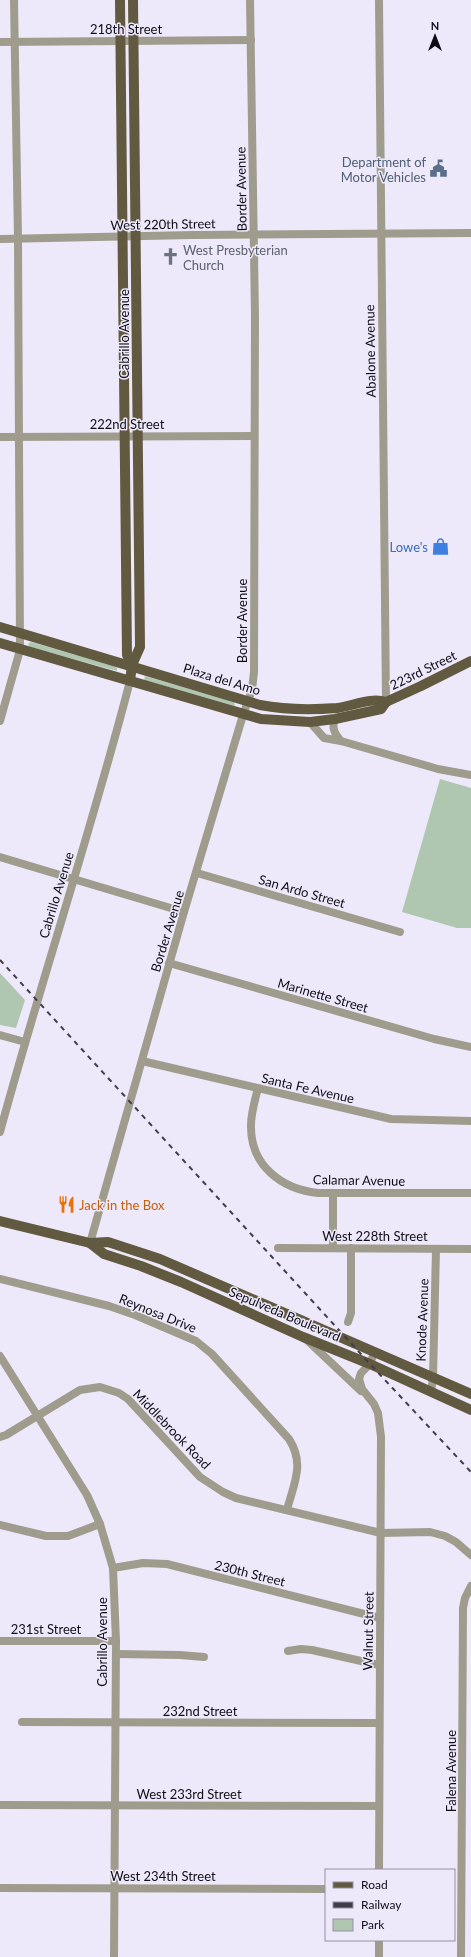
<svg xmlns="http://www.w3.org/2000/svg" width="471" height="1957" viewBox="0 0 471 1957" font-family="Lato,sans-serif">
<rect width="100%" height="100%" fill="#eee9fa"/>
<g fill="#afc7b1">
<polygon points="31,642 114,666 117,668 117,671 30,647 28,644"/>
<polygon points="145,676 234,702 235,706 144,680"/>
<polygon points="440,779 471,788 471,928 457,928 402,912"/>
<polygon points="0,973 25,1000 16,1028 0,1025"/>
</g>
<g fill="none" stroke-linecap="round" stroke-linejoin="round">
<g stroke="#a09c8d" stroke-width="8">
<polyline points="379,0 386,702"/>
<polyline points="0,42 251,40"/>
<polyline points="0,239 193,235 471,233"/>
<polyline points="0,437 254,436"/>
<path d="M335 719C331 728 335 734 341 741"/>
<polyline points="0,721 20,650 18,239 14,0"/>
<polyline points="310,722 324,738 341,741 438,769 471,775"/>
<polyline points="0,857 184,912"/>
<polyline points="197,873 400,932"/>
<polyline points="169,963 434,1039 471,1047"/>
<polyline points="0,1035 25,1042"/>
<polyline points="142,1061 391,1119 471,1121"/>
<path d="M258 1088C255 1100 251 1113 251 1125 250 1165 281 1189 318 1193H471"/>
<path d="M0 1132C41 981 91 832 130 681"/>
<polyline points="333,1193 333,1248"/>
<polyline points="90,1243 184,912 243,715 252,690 254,672 255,316 250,0"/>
<polyline points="278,1248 471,1249"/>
<path d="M0 1279 109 1306 135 1315 196 1341 212 1354 289 1439C305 1464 294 1483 287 1510"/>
<polyline points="348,1322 351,1313 351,1248"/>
<polyline points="307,1340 361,1391"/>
<polyline points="374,1353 370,1364 361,1373 359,1379 362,1389 374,1404 378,1413 381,1437 379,1870"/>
<polyline points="0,1356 87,1495 100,1524 113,1568 116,1641 114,1957"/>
<polyline points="431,1392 433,1378 436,1249"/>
<polyline points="0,1437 6,1435 80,1390 100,1387 119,1393 128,1399 200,1477 223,1492 236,1498 381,1533 430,1532 445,1536 456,1542 471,1555"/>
<polyline points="0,1525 46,1536 68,1536 100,1524"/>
<polyline points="113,1568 143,1563 167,1564 380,1618"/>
<polyline points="0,1641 116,1641"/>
<polyline points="288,1651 301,1649 312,1650 379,1665"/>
<polyline points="116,1654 180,1655 204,1657"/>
<polyline points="22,1722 379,1723"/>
<polyline points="0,1805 379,1806"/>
<polyline points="0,1888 326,1889"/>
<polyline points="379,1940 379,1957"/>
<polyline points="461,1957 463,1608 465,1598 471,1586"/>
</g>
<g stroke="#625a40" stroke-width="10">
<polyline points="120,0 127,655 132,665"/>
<path d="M0 627 260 705C286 710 311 710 337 708 353 706 371 697 386 702"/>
<polyline points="0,643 261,719 310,722 335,719 381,709 386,702"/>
<polyline points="130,681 132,665 140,647 133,0"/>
<polyline points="386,702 421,686 471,661"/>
<polyline points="0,1221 90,1243 108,1242 160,1259 471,1394"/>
<polyline points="90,1243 104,1254 141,1266 181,1282 303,1337 370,1364 471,1410"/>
</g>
<polyline stroke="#403d48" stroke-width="2" stroke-dasharray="5 5" stroke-linecap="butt" points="0,960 370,1364 471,1472"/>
</g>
<defs>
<symbol id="civic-bare" viewBox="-9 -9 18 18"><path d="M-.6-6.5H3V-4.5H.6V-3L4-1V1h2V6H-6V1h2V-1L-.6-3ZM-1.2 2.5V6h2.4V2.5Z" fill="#5c6f8a" stroke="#eee9fa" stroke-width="2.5" paint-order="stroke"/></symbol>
<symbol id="church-bare" viewBox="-9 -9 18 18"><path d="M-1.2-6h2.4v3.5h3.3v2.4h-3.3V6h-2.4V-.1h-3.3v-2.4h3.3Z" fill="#6b7280" stroke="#eee9fa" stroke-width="2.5" paint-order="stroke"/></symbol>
<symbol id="shop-bare" viewBox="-9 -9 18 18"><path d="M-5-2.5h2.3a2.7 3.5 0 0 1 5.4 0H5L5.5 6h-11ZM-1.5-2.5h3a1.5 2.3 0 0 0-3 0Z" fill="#3f7fe0" stroke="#eee9fa" stroke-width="2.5" paint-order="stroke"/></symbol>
<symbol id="restaurant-bare" viewBox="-9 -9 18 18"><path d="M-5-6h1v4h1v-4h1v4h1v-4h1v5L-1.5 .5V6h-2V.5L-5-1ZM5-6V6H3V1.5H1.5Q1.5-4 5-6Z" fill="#e8710a" stroke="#eee9fa" stroke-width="2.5" paint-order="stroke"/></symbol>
</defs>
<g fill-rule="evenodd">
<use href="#civic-bare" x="426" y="156" width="25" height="25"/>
<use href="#church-bare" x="158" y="244" width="25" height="25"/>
<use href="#shop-bare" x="428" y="534" width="25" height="25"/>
<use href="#restaurant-bare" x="54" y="1192" width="25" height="25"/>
</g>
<g text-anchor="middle" stroke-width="3" stroke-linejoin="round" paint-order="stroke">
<g font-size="13" fill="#0f0c16" stroke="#eee9fa">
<text x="126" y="34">218th Street</text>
<text transform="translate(241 189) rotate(-91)" y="5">Border Avenue</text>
<text transform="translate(163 224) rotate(-1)" y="5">West 220th Street</text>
<text transform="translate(124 334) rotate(-90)" y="5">Cabrillo Avenue</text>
<text transform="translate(370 351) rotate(-91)" y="5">Abalone Avenue</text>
<text x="127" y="429">222nd Street</text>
<text transform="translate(242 621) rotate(-90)" y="5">Border Avenue</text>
<text transform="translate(423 670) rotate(-26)" y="5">223rd Street</text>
<text transform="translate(222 679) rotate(17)" y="5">Plaza del Amo</text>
<text transform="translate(302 891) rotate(16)" y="5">San Ardo Street</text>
<text transform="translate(56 895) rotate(-73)" y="5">Cabrillo Avenue</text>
<text transform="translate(167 931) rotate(-73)" y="5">Border Avenue</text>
<text transform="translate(323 995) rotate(16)" y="5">Marinette Street</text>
<text transform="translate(308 1088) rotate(13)" y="5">Santa Fe Avenue</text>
<text transform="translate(359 1180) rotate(1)" y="5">Calamar Avenue</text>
<text x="375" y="1241">West 228th Street</text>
<text transform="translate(158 1313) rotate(22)" y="5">Reynosa Drive</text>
<text transform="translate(285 1314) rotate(23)" y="5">Sepulveda Boulevard</text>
<text transform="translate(422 1320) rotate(-88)" y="5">Knode Avenue</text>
<text transform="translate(172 1429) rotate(46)" y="5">Middlebrook Road</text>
<text transform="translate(250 1573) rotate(14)" y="5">230th Street</text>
<text x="46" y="1634">231st Street</text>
<text transform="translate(368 1631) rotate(-89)" y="5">Walnut Street</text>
<text transform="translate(102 1642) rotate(-90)" y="5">Cabrillo Avenue</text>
<text x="200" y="1716">232nd Street</text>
<text transform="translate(451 1771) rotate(-90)" y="5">Falena Avenue</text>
<text x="189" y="1799">West 233rd Street</text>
<text x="163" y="1881">West 234th Street</text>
</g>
<g font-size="13" fill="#4e5e75" stroke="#eee9fa" text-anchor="end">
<text x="426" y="167">Department of<tspan x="426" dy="15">Motor Vehicles</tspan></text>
</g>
<g font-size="13" fill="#5b616d" stroke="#eee9fa" text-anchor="start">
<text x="183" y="255">West Presbyterian<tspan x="183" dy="15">Church</tspan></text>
</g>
<g font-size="13" fill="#366cbe" stroke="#eee9fa" text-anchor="end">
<text x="428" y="552">Lowe's</text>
</g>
<g font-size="13" fill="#c56008" stroke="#eee9fa" text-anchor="start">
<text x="79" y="1210">Jack in the Box</text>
</g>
</g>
<rect x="325" y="1869" width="130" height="72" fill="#eee9fa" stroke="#95919f"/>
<rect x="333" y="1882" width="20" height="6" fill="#625a40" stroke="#95919f"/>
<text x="361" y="1889" font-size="12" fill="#0f0c16">Road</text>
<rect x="333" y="1902" width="20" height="6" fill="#403d48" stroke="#95919f"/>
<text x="361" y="1909" font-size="12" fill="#0f0c16">Railway</text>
<rect x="333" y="1919" width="20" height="12" fill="#afc7b1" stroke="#95919f"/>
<text x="361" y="1929" font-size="12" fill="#0f0c16">Park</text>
<g transform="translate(435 36)" stroke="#eee9fa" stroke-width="3" paint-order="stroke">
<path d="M0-3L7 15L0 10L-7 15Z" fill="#0f0c16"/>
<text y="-6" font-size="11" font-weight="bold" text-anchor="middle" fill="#0f0c16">N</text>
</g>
</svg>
